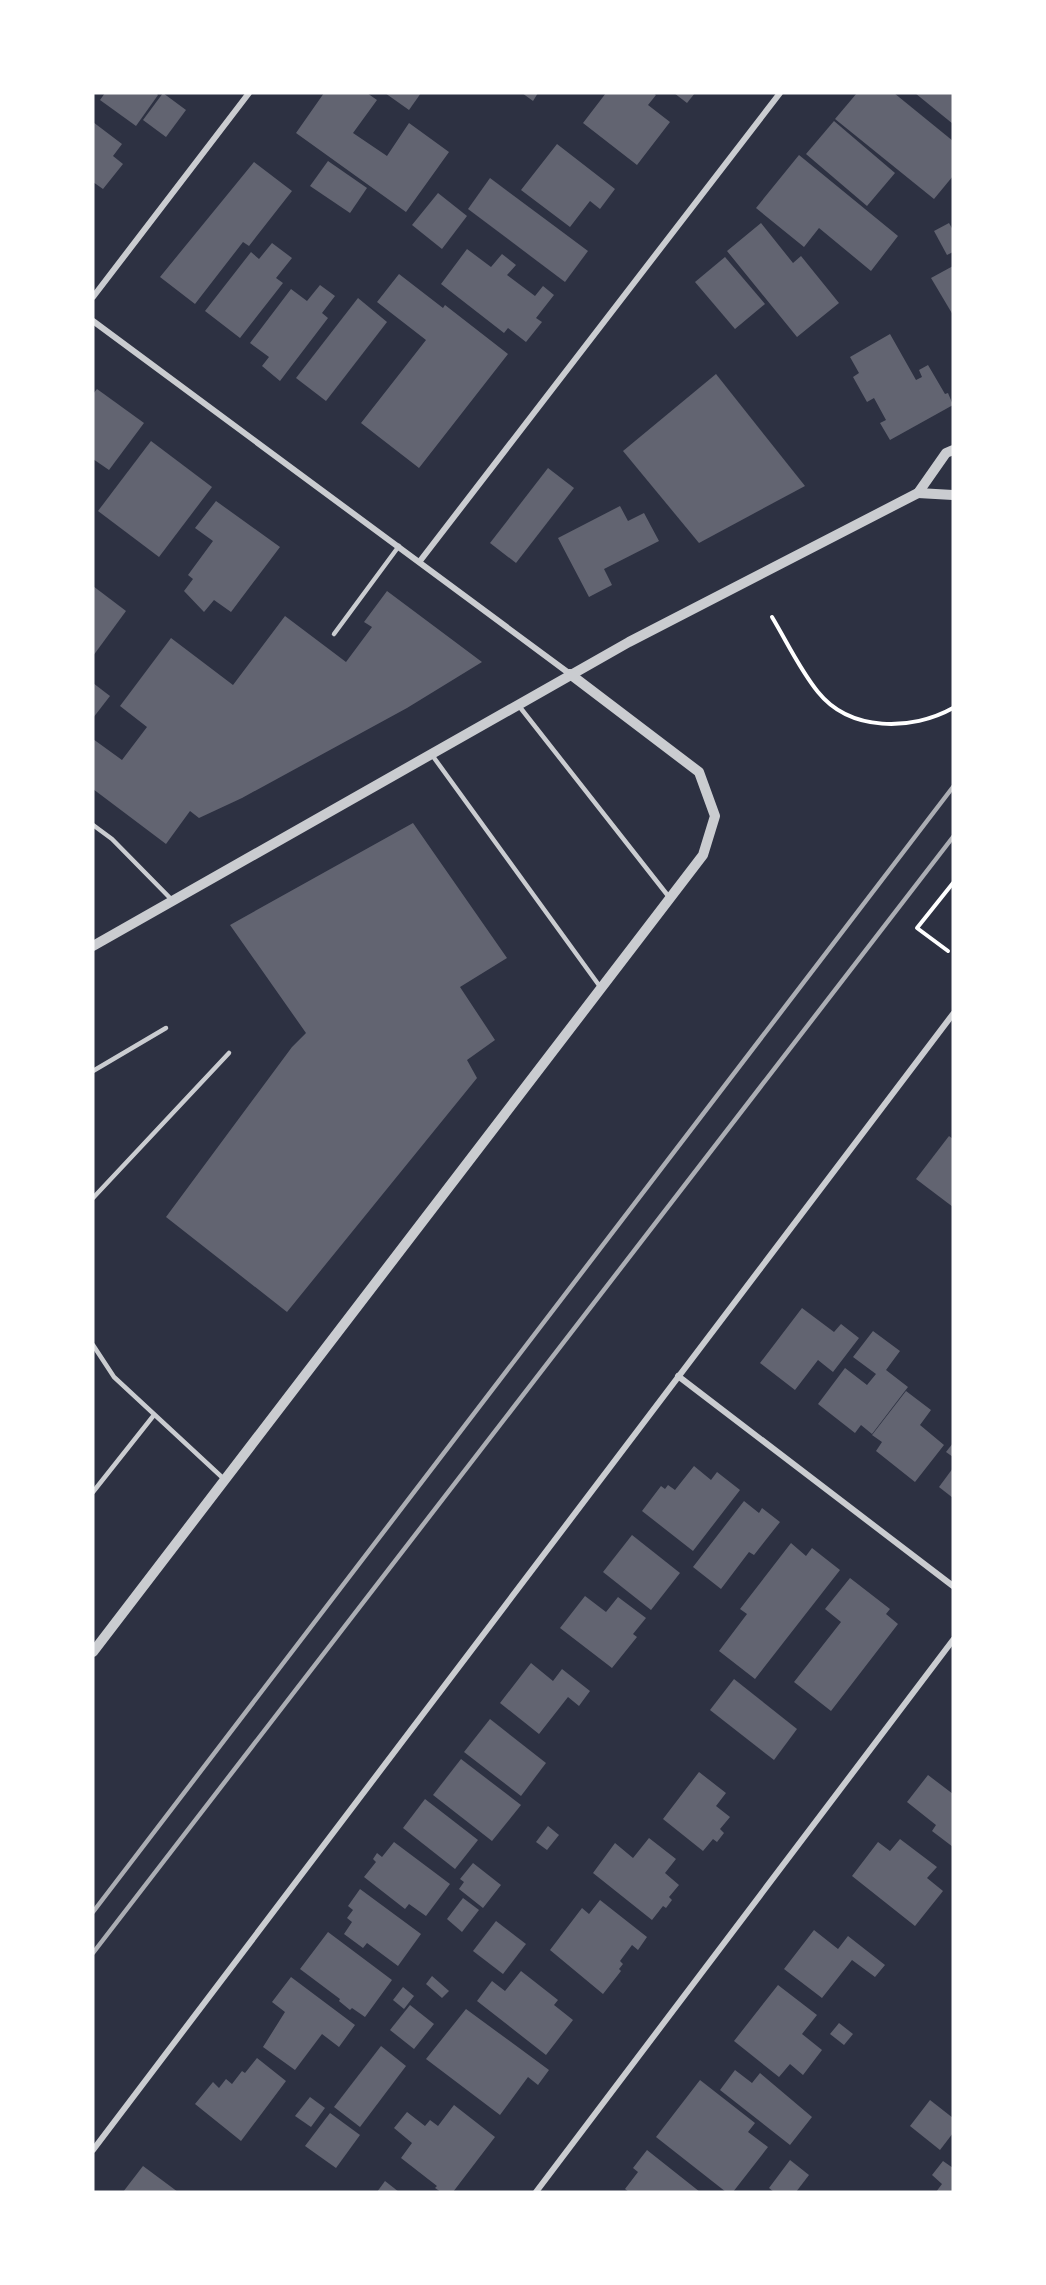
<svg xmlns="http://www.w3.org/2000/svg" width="1046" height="2285" viewBox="0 0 1046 2285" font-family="'Fira Sans',sans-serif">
<rect width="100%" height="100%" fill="#2d3142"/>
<g fill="#626471">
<polygon points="105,93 156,93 158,95 136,126 100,100"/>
<polygon points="163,93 186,110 166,137 143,120"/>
<polygon points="324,93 367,93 377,100 353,133 387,156 409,123 449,152 406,212 296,133"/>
<polygon points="385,93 421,93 409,110"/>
<polygon points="522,93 538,93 533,101"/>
<polygon points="606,93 653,93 656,95 648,105 670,122 637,165 583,123"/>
<polygon points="674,93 695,93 687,103"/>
<polygon points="857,93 894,93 953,141 953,176 934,199 835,119"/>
<polygon points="915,93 953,93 953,124"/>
<polygon points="834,121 895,173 867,206 806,154"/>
<polygon points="93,122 122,144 113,156 123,164 103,189 93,182"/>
<polygon points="557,144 615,189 600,209 590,201 570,227 521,190"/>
<polygon points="799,155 898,236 871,271 819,228 804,247 756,208"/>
<polygon points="328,161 367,188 350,213 310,186"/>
<polygon points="254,162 292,191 249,246 243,242 195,304 160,277"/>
<polygon points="490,178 588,251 565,282 468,209"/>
<polygon points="438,193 467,216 442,249 412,225"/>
<polygon points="761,223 793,263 801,256 839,303 797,337 727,251"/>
<polygon points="949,223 953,230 953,252 947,255 934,231"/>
<polygon points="272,243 292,258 276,278 283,283 240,338 205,311 251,252 259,259"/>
<polygon points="467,249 491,267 502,254 516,265 507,275 535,296 543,286 554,295 536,318 542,322 526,342 508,328 504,333 441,284"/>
<polygon points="725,257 765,304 735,329 695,282"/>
<polygon points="953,266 953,315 931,278"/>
<polygon points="399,274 443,308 445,305 508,354 419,468 361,423 426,340 377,302"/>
<polygon points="320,285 335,296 322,313 328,318 280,381 262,366 269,357 250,343 291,289 307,301"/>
<polygon points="358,298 387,322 326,401 296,378"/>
<polygon points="890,334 916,380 922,377 919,370 928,365 945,394 948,393 953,405 890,440 880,423 886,420 874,398 867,402 853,377 859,373 850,357"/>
<polygon points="716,374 805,486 699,543 623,451"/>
<polygon points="97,389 144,423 109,470 93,459 93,394"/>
<polygon points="151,441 212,487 159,557 98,511"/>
<polygon points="548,468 574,488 516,563 490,543"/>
<polygon points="216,501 280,547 231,612 214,600 204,612 184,591 193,579 188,575 213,541 195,528"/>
<polygon points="620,506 628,521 644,513 659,541 604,569 612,585 589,597 558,538"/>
<polygon points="93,586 126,611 93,656"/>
<polygon points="387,591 482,662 407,708 242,798 199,818 190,811 166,844 93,789 93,739 122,760 147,727 120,706 171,638 233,685 285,616 346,662 372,627 364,622"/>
<polygon points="93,683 110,696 93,718"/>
<polygon points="413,823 507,958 460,987 495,1040 467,1060 477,1078 287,1312 166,1217 292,1047 306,1033 230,925"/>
<polygon points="949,1136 953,1139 953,1207 916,1179"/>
<polygon points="802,1308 834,1332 841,1324 859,1338 833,1372 818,1360 795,1390 760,1363"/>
<polygon points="873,1331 900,1351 886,1370 908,1387 872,1434 861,1425 855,1433 818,1404 845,1368 867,1385 876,1374 853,1357"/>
<polygon points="906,1391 931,1410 920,1425 944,1445 915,1482 876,1451 882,1442 872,1435"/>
<polygon points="953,1443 953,1457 946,1452"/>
<polygon points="694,1466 711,1480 717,1472 740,1490 693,1551 642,1511 661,1486 665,1489 668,1485 675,1490"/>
<polygon points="953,1468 953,1498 939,1487"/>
<polygon points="744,1501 759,1513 762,1508 780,1522 754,1555 749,1552 721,1589 693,1567"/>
<polygon points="632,1535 680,1573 651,1610 603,1572"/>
<polygon points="791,1543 806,1556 812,1548 840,1570 755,1679 719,1651 747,1614 740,1609"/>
<polygon points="850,1578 890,1609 886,1614 898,1624 831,1711 794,1682 841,1622 825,1609"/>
<polygon points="585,1596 606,1612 618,1597 646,1618 633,1634 637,1637 612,1668 560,1628"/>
<polygon points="531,1663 553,1681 562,1669 590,1691 579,1706 568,1697 539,1734 500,1703"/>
<polygon points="734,1679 797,1729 774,1760 710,1710"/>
<polygon points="490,1719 546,1763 521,1796 464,1752"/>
<polygon points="461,1759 521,1805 492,1841 433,1795"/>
<polygon points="699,1772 726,1793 716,1806 730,1817 720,1829 724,1833 717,1842 713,1839 703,1851 663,1819"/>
<polygon points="928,1775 953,1794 953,1847 932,1831 936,1825 907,1802"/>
<polygon points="425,1799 478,1840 455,1869 403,1828"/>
<polygon points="548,1826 559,1835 547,1850 536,1842"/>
<polygon points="649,1838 676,1859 665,1873 679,1885 669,1897 672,1900 666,1908 663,1906 652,1920 593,1873 615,1843 633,1858"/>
<polygon points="900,1839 937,1867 927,1878 943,1891 915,1926 852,1876 878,1842 890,1851"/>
<polygon points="394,1842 450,1884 426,1916 409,1904 405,1909 364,1877 376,1862 373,1859 377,1853 382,1857"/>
<polygon points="473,1863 501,1885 483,1908 459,1889 464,1882 460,1879"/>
<polygon points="360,1889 421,1934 398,1966 367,1943 363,1948 344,1934 352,1922 347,1918 353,1910 348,1906"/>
<polygon points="463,1898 479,1910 462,1932 447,1919"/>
<polygon points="600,1900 647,1937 638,1950 632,1945 620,1961 623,1964 619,1969 621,1971 603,1994 550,1950 582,1908 589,1914"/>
<polygon points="496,1921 526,1944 503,1974 473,1951"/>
<polygon points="814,1930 838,1949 848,1936 885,1965 875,1977 852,1960 822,1998 784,1969"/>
<polygon points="328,1932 392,1980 365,2017 352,2008 350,2010 339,2001 340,1999 300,1969"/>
<polygon points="521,1971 558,2000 554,2005 573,2020 546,2055 477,2001 492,1981 505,1991"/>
<polygon points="432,1976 449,1991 442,1998 426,1984"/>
<polygon points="291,1977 355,2025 339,2047 322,2034 295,2070 263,2047 285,2012 272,2002"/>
<polygon points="778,1985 817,2015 802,2034 822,2050 803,2075 790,2064 779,2077 734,2041"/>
<polygon points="403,1987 414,1996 404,2009 393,2000"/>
<polygon points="410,2005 434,2024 414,2049 390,2030"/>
<polygon points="466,2009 549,2070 538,2085 528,2077 500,2115 426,2059"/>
<polygon points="839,2023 853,2034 844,2045 830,2034"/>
<polygon points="381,2046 406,2066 360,2127 334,2107"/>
<polygon points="257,2058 286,2081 241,2141 195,2104 213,2082 219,2088 226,2079 232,2084 242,2071 245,2073"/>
<polygon points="735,2070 752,2083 760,2073 812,2117 790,2145 720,2090"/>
<polygon points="700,2080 755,2123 748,2132 768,2147 733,2192 726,2192 656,2137"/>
<polygon points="310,2097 325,2108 311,2127 295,2116"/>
<polygon points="930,2100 953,2118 953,2133 940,2150 910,2126"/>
<polygon points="454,2105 495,2137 453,2192 441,2192 435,2188 437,2186 401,2158 412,2143 394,2128 407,2112 425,2126 430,2120 438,2126"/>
<polygon points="330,2113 360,2135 336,2168 305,2146"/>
<polygon points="647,2150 700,2192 629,2192 625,2189 638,2172 633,2168"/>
<polygon points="790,2160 809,2175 796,2192 774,2192 769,2188"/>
<polygon points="943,2161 953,2168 953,2192 936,2192 942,2184 932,2175"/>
<polygon points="143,2166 178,2192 123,2192"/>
<polygon points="385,2181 399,2192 377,2192"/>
</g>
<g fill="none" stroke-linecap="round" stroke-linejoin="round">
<g stroke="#fff" stroke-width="4">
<path d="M772 617C787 642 800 670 818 692 850 732 912 731 953 708"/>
<polyline points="948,951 917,928 953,883"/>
</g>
<g stroke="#caccd0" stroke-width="4.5">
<polyline points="334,634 399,546"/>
<polyline points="519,706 669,897"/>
<polyline points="432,755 601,988"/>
<polyline points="93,825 112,839 173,901"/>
<polyline points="93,1071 166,1028"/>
<polyline points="93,1198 229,1053"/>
<polyline points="93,1345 114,1377 225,1480"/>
<polyline points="93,1492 154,1415"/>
</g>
<g stroke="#caccd0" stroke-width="6">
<polyline points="93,297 249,93"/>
<polyline points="93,321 570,674"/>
<polyline points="420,561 780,93"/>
<polyline points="678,1376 953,1586"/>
<polyline points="93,2150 953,1014"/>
<polyline points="536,2192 953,1640"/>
</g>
<g stroke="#caccd0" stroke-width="10">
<polyline points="918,493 953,495"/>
<polyline points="93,946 629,642 918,493 946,453 953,450"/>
<polyline points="93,1652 703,855 715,816 699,772 570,674"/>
</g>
<g stroke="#abadb3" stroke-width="4.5">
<polyline points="93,1912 953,787"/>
<polyline points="93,1953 953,837"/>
</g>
</g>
<rect width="1046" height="2285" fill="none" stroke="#ffffff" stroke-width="189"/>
</svg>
